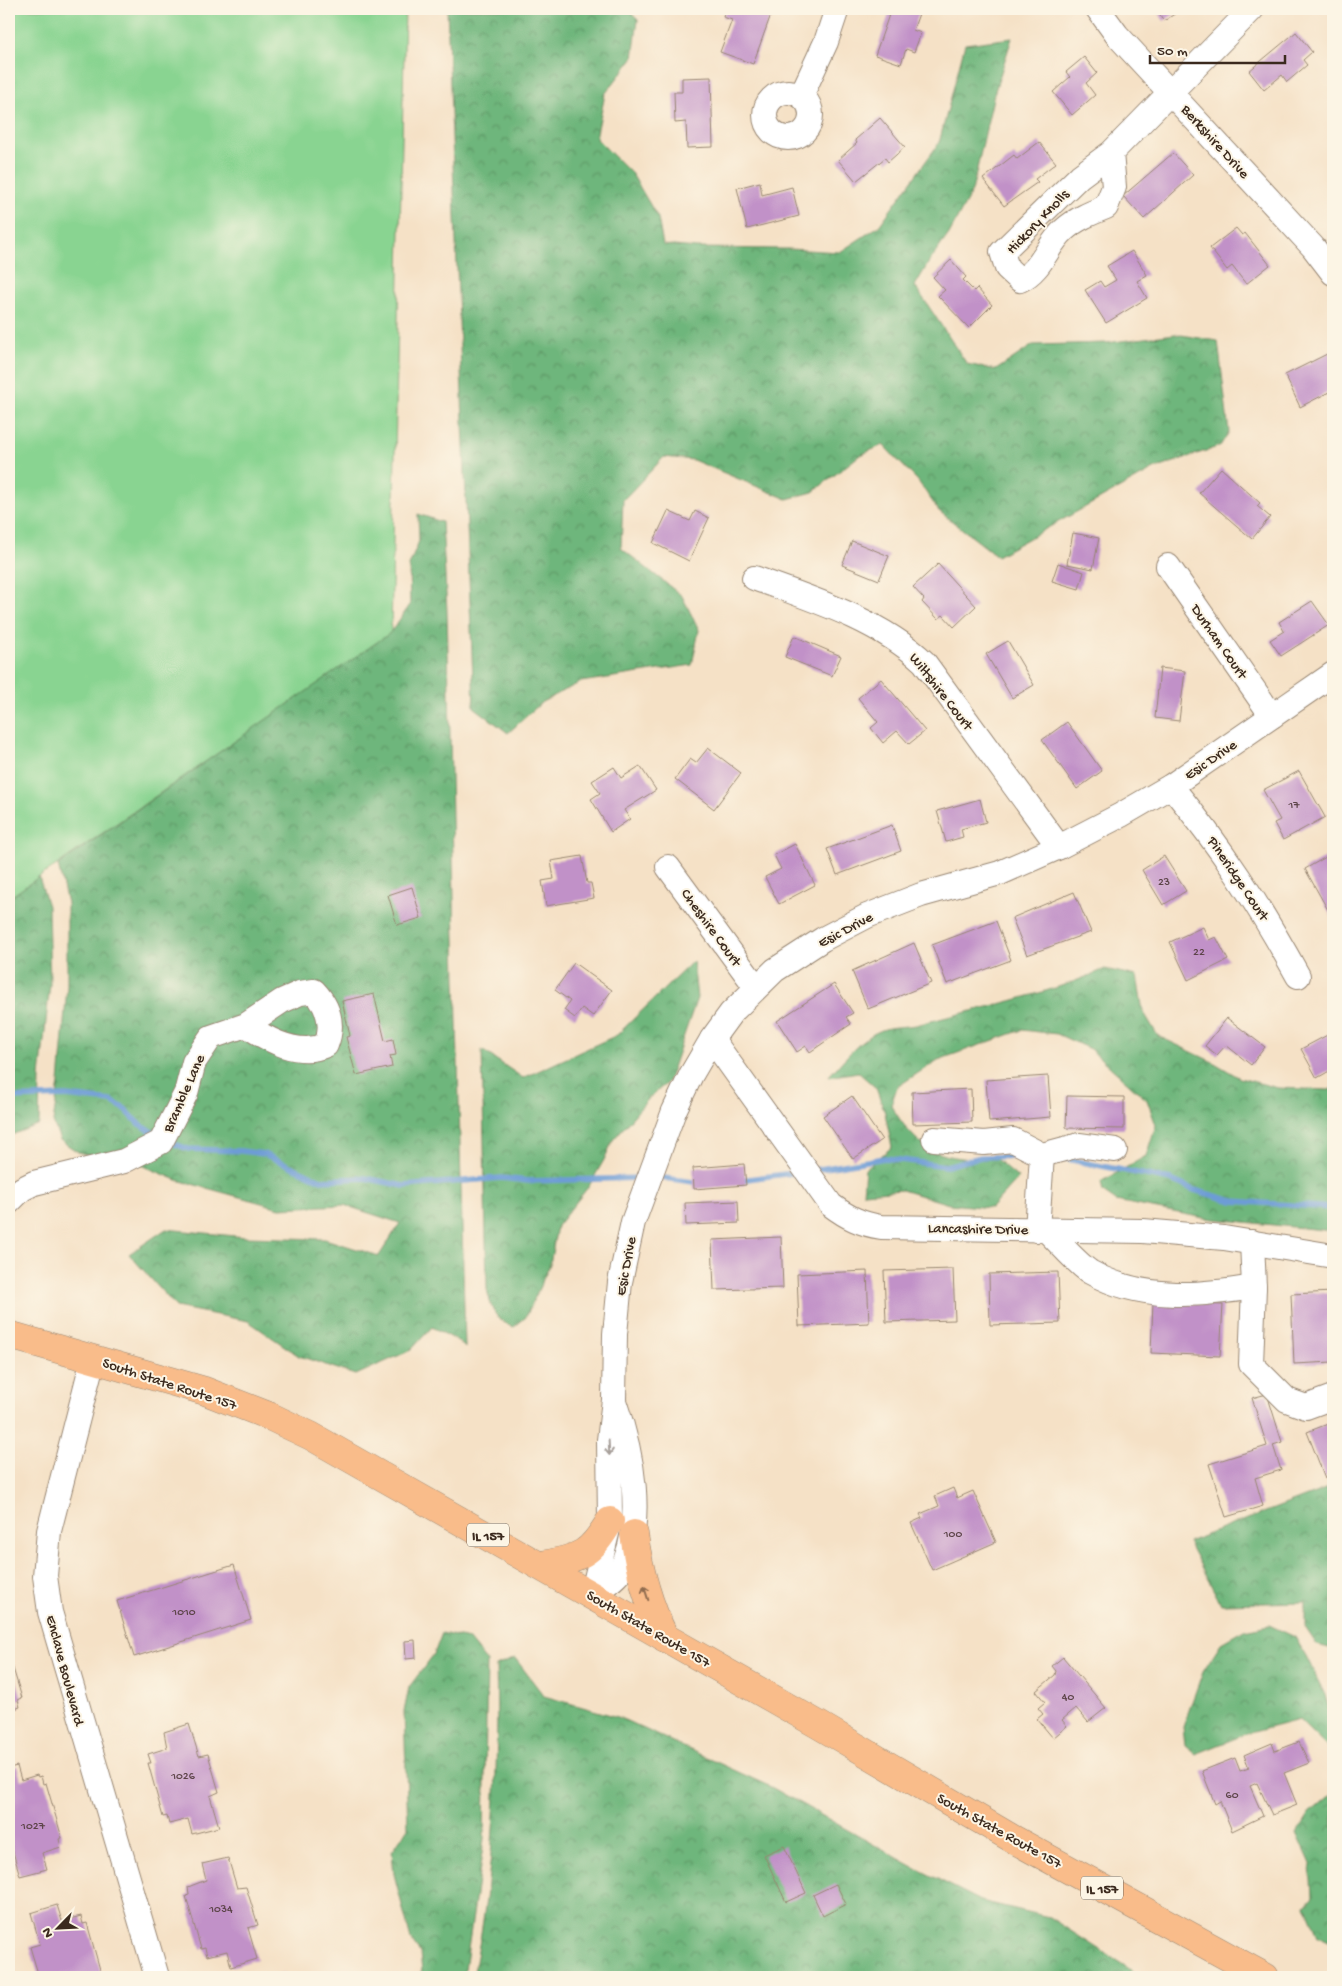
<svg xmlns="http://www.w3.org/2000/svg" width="1342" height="1986" viewBox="0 0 1342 1986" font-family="'Gochi Hand',sans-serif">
<defs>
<pattern id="forest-crowns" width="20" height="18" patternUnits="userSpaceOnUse" patternTransform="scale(1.25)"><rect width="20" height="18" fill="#6eb67b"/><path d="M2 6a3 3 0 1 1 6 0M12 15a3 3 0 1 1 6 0" fill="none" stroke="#5c9464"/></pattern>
</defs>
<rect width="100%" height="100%" fill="#fcf5e5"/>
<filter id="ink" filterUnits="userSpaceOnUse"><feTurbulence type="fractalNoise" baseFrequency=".02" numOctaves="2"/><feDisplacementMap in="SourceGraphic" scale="10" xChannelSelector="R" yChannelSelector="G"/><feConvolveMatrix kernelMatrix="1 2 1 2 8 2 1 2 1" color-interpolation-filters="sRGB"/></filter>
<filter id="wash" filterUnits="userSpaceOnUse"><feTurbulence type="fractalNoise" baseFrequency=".0096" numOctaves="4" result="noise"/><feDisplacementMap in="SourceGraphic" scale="20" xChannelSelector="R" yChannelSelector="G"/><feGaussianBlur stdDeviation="1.12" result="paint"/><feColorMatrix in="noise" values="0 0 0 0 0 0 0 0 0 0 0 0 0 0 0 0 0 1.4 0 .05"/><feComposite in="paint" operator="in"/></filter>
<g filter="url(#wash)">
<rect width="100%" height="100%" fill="#f5e1c6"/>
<polygon fill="#89d491" stroke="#627f58" points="9,9 405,9 391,633 9,898"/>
<g fill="url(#forest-crowns)" stroke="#54704c">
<polygon points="447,9 627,9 638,20 633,58 605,94 596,138 632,174 658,218 663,245 697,248 789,249 840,252 879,226 939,143 965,44 1012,38 994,94 972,191 949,234 929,262 915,286 967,364 996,370 1033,345 1106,343 1175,334 1218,341 1229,432 1220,446 1154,469 997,556 939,511 918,481 883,445 860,455 813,492 787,499 693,460 664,457 623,500 621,548 682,596 699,630 692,665 581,682 542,702 508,733 474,707"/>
<polygon points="418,514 442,522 447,611 465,1348 458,1341 432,1327 411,1350 356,1375 299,1356 248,1321 176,1307 129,1254 166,1229 245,1237 325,1239 379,1256 400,1223 344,1205 280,1208 177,1180 120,1156 95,1157 78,1152 60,1140 53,1122 59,1083 67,986 67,903 58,865 390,633 410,605 409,566 419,541"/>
<polygon points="39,877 48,906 50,984 40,1077 39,1124 9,1136 9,898"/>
<path d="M693 961 697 998 668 1082 650 1097 613 1140 604 1160 589 1186 557 1226 550 1264 526 1317 514 1327C493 1318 492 1310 487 1289L482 1050 523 1078 617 1035Z"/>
<path d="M1105 969 1137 976 1143 1011 1158 1036 1213 1062 1240 1078 1278 1088 1329 1090 1333 1088V1231L1204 1218 1116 1201 1103 1192 1101 1182 1146 1156 1156 1125 1147 1100 1090 1049 1057 1034 1022 1030 938 1060 897 1087 891 1105C919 1154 942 1160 996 1159L1018 1178 991 1208 949 1204 902 1190 863 1193 865 1169 892 1147 885 1113 876 1088 858 1072 828 1077C844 1060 860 1038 882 1030 892 1026 905 1027 916 1025 980 1008 1044 996 1105 969Z"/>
<polygon points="1333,1486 1333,1519 1331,1520 1333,1537 1333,1649 1317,1645 1305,1627 1305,1602 1221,1604 1188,1542"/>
<polygon points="1269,1625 1295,1637 1306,1656 1325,1695 1333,1723 1333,1753 1299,1720 1246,1734 1196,1754 1185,1745 1183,1727 1203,1671 1221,1643 1244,1630"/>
<polygon points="442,1633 468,1639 487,1662 484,1839 464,1977 415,1977 422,1971 420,1953 411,1940 394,1874 392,1851 408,1828 404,1712 409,1687 434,1654"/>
<path d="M515 1658 544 1696 618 1717 771 1787 912 1866 981 1901 1049 1917 1142 1977H473C494 1875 499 1770 496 1666Z"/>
<polygon points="1333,1793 1333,1943 1318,1936 1305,1905 1313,1896 1311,1864 1297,1833 1309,1814"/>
</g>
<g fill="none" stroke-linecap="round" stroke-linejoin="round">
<g stroke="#6d9cd6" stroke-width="5.5">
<polyline points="9,1098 66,1096 111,1101 125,1109 139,1124 159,1136"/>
<polyline points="167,1141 188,1149 241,1151 264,1154 321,1180 365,1178 404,1186 501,1178 528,1181 644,1178"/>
<polyline points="1067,1159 1171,1180 1194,1190 1233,1201 1333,1208"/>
<polyline points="814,1170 885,1158 946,1166 981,1157 1025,1156"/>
<polyline points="656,1177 701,1183"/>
<polyline points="740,1180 800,1172"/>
</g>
</g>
<g id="blocks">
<g fill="#c191c8">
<polygon points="726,9 773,9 753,64 720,52 732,20 723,17"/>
<polygon points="891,9 913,9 920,11 913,30 921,33 914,52 906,49 901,64 875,55"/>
<polygon points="1156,9 1182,9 1164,21"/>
<polygon points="1296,32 1312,52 1303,60 1307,65 1287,82 1282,75 1264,90 1249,71"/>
<polygon points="1084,57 1097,73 1086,83 1095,95 1072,115 1053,92 1070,77 1066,72"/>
<polygon points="711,77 713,147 687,148 686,122 675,123 674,92 682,92 682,78"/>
<polygon points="880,118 905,147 888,162 885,158 856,181 838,160 857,143 855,140"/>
<polygon points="1039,142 1056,163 1035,179 1038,182 1004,206 983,179 1014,155 1017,159"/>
<polygon points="1173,153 1193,175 1144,219 1123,196"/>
<polygon points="760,182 762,195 792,187 799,216 747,229 737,188"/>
<polygon points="1236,228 1242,235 1245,233 1270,265 1246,284 1232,266 1227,270 1210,248"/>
<polygon points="1132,251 1147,275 1137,281 1147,298 1106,323 1085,290 1100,281 1104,287 1116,280 1107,266"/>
<polygon points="951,260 966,277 963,280 974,291 977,288 992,305 969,328 938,296 945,290 933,277"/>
<polygon points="1331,352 1333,356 1333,390 1300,407 1285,375"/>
<polygon points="1221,468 1260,503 1257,506 1270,517 1252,539 1199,493"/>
<polygon points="668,511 690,521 695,511 709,518 689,561 653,543"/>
<polygon points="1073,533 1099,538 1093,569 1067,564"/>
<polygon points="852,541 889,556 879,580 842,565"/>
<polygon points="1058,563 1084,572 1079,589 1052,581"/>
<polygon points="938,564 976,606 954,627 943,615 938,619 922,602 924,599 913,587"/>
<polygon points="1312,601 1329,625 1281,656 1270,640 1284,631 1279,622"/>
<polygon points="794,636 841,656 832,676 785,657"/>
<polygon points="1008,641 1034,685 1012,698 986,654"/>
<polygon points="1160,668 1185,671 1179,721 1155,718"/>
<polygon points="881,679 925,731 909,744 897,731 883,743 871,728 878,722 858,698"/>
<polygon points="1067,722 1102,771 1077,789 1042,740"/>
<polygon points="708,748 741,773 714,809 675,779 690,759 696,763"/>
<polygon points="640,766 656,790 624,810 630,819 611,832 591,799 600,793 592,781 614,767 621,778"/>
<polygon points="1299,771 1325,817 1283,840 1274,823 1280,820 1263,790"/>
<polygon points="980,799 986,822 961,829 963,837 946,842 937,811"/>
<polygon points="892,825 901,851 837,875 827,849"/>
<polygon points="795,844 815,885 779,904 765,877 781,869 774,855"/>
<polygon points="1333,853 1333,919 1305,869"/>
<polygon points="582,856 587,883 591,883 594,898 546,906 542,881 554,879 551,861"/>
<polygon points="1164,856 1186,891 1163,905 1142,870"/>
<polygon points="412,887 421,918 397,925 388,895"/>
<polygon points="1074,892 1091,932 1027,955 1012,918"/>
<polygon points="996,921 1011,960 947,984 932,945"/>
<polygon points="1203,927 1209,940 1216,937 1228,960 1188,980 1170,942"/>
<polygon points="914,943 931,983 868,1009 852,971"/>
<polygon points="574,963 612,990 593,1016 582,1008 575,1018 564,1010 570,1001 555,990"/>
<polygon points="834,984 853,1013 846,1017 851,1024 810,1052 806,1046 797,1052 777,1021"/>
<polygon points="374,994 385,1041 393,1039 396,1055 390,1056 392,1067 356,1075 346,1037 350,1036 342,1001"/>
<polygon points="1227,1018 1265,1047 1251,1065 1226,1045 1217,1055 1205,1046"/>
<polygon points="1333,1032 1333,1069 1317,1078 1301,1049"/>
<polygon points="1048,1076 1051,1117 989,1122 986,1080"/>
<polygon points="971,1089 972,1122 913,1124 912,1092"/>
<polygon points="852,1096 882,1140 853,1159 823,1116"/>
<polygon points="1067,1096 1124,1097 1124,1129 1066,1128"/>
<polygon points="744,1164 746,1185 694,1189 693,1168"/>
<polygon points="738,1201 739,1223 686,1225 685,1203"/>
<polygon points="781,1237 783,1288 714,1290 712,1240"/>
<polygon points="953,1269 955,1320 886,1322 884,1271"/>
<polygon points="867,1271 869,1323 799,1326 797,1274"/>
<polygon points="1058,1272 1060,1323 990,1325 989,1274"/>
<polygon points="1333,1292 1333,1362 1294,1364 1291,1294"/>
<polygon points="1153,1302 1223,1305 1220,1356 1151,1353"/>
<polygon points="1267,1394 1282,1442 1273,1445 1281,1470 1255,1478 1263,1506 1226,1517 1209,1464 1267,1446 1252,1398"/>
<polygon points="1333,1422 1333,1475 1325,1478 1307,1432"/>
<polygon points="953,1488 957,1498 973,1491 996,1542 932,1570 911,1523 922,1518 920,1514 939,1506 935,1496"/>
<polygon points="234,1565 251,1620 134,1657 117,1601"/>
<polygon points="415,1640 416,1658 406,1659 405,1641"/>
<polygon points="9,1655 22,1698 18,1700 20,1707 9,1711"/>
<polygon points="1063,1657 1106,1708 1088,1722 1076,1708 1062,1720 1067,1726 1053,1738 1037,1719 1043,1714 1038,1708 1045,1702 1036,1691 1055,1675 1056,1671 1052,1666"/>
<polygon points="189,1724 199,1756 208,1754 219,1792 210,1796 219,1827 192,1834 188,1819 169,1824 167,1816 163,1817 148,1763 151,1763 148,1754 167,1748 164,1732"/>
<polygon points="1299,1742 1309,1763 1284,1773 1297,1805 1272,1815 1257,1783 1250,1786 1263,1816 1232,1831 1220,1801 1215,1804 1202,1771 1235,1758 1240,1771 1249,1768 1244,1755 1272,1743 1275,1751"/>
<polygon points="17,1766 21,1780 37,1775 38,1777 41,1776 43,1784 46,1783 62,1838 59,1839 61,1847 42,1853 47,1869 20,1876 11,1845 9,1846 9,1768"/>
<polygon points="784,1846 806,1893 786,1902 764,1855"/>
<polygon points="228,1858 237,1888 246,1887 258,1925 248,1928 257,1959 231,1967 227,1951 207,1956 205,1948 201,1949 186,1896 189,1895 188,1887 206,1880 202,1864"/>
<polygon points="836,1884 846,1904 823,1916 813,1895"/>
<polygon points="57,1905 62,1921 81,1916 83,1924 87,1923 102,1977 39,1977 30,1947 40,1944 31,1913"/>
<polygon points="285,1973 286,1977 272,1977"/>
</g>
</g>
</g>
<g filter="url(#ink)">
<use href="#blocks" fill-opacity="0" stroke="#988672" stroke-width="1"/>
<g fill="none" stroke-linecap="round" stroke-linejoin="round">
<defs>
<g id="minor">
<polyline points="1098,9 1117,35 1313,247 1333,273"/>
<circle cx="788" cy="115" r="23"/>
<polyline points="801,96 826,42 837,9"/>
<path d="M1111 153 1114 187 1106 207C1091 213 1076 219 1064 230 1047 245 1042 270 1020 280L1007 268 1002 252 1080 176 1111 153 1252 9"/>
<polyline points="1168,566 1272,716"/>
<path d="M754 578C812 599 879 620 924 662L1059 847"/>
<path d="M1171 786C1222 848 1259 905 1298 976"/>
<polyline points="668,867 756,987"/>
<path d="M712 1039 831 1205C847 1217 861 1224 881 1227L1143 1231 1224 1238 1333 1256"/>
<polyline points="934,1139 984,1143 1013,1140 1042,1155 1079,1145 1115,1150"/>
<path d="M9 1202 22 1189 34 1183 124 1161 161 1142 186 1093 194 1062 211 1037 246 1025 282 1001 300 993 314 991C329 1007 334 1025 326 1045 299 1057 269 1041 246 1025"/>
<polyline points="1037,1230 1042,1155"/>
<path d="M1046 1230C1059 1242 1076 1263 1090 1272 1142 1301 1199 1296 1254 1287"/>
<polyline points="1252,1242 1254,1287 1251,1364 1287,1400 1306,1407 1333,1397"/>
<polyline points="93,1359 49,1531 45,1576 50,1612 157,1977"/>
<polyline points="592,1595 610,1521 609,1440 614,1400 615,1334 620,1282 633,1222 674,1111 691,1075 712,1039 731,1013 775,970 823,939 867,916 921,895 1000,873 1059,847 1121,815 1171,786 1333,674"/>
<path d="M592 1595C600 1588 616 1579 621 1570 646 1522 632 1452 615 1404"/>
</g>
<g id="major">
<polyline points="9,1335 205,1391 269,1416 311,1436 819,1725 1013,1839 1265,1977"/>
<path d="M634 1534C639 1571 648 1604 665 1638"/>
<path d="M542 1565C581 1557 589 1556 610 1521"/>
</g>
</defs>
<use href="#minor" stroke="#988672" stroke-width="26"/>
<use href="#major" stroke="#988672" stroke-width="29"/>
<use href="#minor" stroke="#fff" stroke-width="24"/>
<use href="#major" stroke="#f9bc8a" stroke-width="28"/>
</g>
<defs><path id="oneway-shaft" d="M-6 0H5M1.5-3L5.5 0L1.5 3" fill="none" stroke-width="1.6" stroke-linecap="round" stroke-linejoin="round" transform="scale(1.25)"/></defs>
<use stroke="#a79f9a" href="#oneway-shaft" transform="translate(609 1448) rotate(87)"/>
<use stroke="#906c4f" href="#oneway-shaft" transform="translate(646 1593) rotate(-108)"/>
</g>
<g text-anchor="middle" stroke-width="4" stroke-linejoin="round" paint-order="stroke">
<g font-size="12" fill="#5c4448">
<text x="1294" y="808">17</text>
<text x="1164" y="885">23</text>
<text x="1199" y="955">22</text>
<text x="953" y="1537">100</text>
<text x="184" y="1615">1010</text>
<text x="1068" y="1700">40</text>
<text x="183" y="1779">1026</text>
<text x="1232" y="1798">60</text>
<text x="33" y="1829">1027</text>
<text x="221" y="1912">1034</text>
</g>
<g fill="#fcf5e5" stroke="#75675a" stroke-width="1">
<rect x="467" y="1523.5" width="42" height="23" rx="4"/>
<rect x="1081" y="1876.5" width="42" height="23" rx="4"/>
</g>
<g font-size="14" font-weight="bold" fill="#3b2a1e">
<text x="488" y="1540">IL 157</text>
<text x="1102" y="1893">IL 157</text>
</g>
<g font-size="15" fill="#3b2a1e" stroke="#fcf5e5">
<text transform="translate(1216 141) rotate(48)" y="5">Berkshire Drive</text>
<text transform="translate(1037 221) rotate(-46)" y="5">Hickory Knolls</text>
<text transform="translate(1220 641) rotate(55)" y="5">Durham Court</text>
<text transform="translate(942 691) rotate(52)" y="5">Wiltshire Court</text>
<text transform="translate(1210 759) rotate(-34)" y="5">Esic Drive</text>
<text transform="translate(1239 878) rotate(56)" y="5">Pineridge Court</text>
<text transform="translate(712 927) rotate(54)" y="5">Cheshire Court</text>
<text transform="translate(845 929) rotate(-28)" y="5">Esic Drive</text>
<text transform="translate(183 1093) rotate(-66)" y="5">Bramble Lane</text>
<text transform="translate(978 1228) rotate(1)" y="5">Lancashire Drive</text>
<text transform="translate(625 1266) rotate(-79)" y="5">Esic Drive</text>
<text transform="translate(170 1383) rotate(18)" y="5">South State Route 157</text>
<text transform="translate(649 1628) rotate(30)" y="5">South State Route 157</text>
<text transform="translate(66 1670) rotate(75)" y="5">Enclave Boulevard</text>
<text transform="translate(1000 1830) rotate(29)" y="5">South State Route 157</text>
</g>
</g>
<rect width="1342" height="1986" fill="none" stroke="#fcf5e5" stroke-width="30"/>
<g transform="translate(58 1928) rotate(246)" stroke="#fcf5e5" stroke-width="4" paint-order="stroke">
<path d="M0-4L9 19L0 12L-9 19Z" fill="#3b2a1e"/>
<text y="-8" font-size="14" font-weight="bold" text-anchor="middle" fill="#3b2a1e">N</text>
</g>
<path d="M1150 55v8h135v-8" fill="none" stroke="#3b2a1e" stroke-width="2.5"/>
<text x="1157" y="55" font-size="15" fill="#3b2a1e" stroke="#fcf5e5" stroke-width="4" paint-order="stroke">50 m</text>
</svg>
